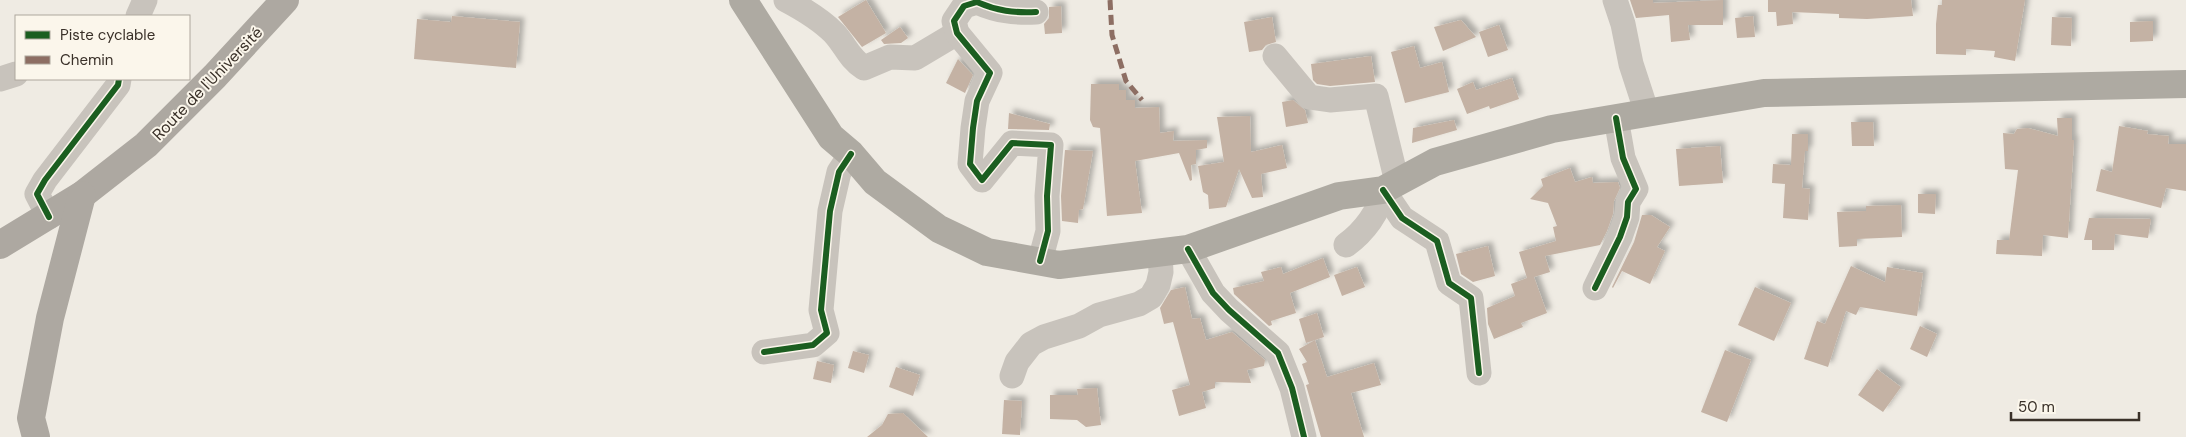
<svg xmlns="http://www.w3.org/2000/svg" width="2186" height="437" viewBox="0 0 2186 437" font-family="'DM Sans',sans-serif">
<defs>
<filter id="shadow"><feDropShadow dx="4.5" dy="-4.5" stdDeviation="2.5" flood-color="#0004"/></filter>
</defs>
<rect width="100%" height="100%" fill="#efebe3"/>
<g fill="#c4b2a4" filter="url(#shadow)">
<polygon points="866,0 886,33 862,47 838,17"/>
<polygon points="1630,0 1653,0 1653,3 1723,0 1723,25 1688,25 1690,40 1671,42 1669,15 1636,18"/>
<polygon points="1768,0 1911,0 1913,16 1867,19 1839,18 1839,14 1792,12 1793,24 1777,26 1776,12 1768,12"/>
<polygon points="1942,0 2025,0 2015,61 1994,57 1995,51 1966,49 1966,55 1936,54 1936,24 1938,5 1942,5"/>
<polygon points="1061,6 1062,33 1045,34 1044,24 1049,18 1049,7"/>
<polygon points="452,16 520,22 516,68 414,59 417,19 451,22"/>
<polygon points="1753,16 1755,37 1737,38 1735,18"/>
<polygon points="1272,17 1276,42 1266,45 1262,50 1249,52 1244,22"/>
<polygon points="2052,17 2072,18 2071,46 2051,45"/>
<polygon points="1461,20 1476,37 1443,51 1434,27"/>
<polygon points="2153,21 2153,41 2130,42 2130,22"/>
<polygon points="1499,25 1508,50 1488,57 1479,32"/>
<polygon points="900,27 908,38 901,43 884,44 881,40"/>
<polygon points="1414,46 1420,68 1442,62 1449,92 1405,103 1391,52"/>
<polygon points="1371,56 1375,82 1330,86 1317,84 1313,80 1311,64"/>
<polygon points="958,59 973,75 965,93 946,83"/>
<polygon points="1512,78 1519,99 1490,109 1489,106 1467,114 1457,89 1473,82 1476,90"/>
<polygon points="1091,84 1119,84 1119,90 1126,90 1126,100 1135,100 1135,108 1159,107 1160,133 1174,131 1173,141 1207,140 1207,148 1196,150 1196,164 1191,165 1192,180 1190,181 1179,153 1135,161 1142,213 1107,216 1100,128 1093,127 1090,120"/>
<polygon points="1293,100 1305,110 1308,123 1286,127 1282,102"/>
<polygon points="1009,113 1050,124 1049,130 1008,129"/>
<polygon points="1250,116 1251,152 1282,145 1287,168 1261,174 1263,197 1252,198 1239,169 1226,207 1209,209 1208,195 1203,192 1198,166 1224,162 1217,117"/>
<polygon points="2057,118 2072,118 2072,140 2074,140 2068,238 2043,235 2042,256 1996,254 1997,240 2009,240 2018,170 2005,169 2003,133 2014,134 2017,129 2028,128 2058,136"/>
<polygon points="1454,120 1457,130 1412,143 1413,128"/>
<polygon points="1851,122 1873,122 1874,146 1852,146"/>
<polygon points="2119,126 2148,131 2147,134 2169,136 2168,144 2186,144 2186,191 2166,188 2161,208 2096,191 2101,169 2112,172"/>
<polygon points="1792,134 1808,134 1808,151 1805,151 1802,188 1810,189 1808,220 1783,218 1785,184 1772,183 1773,164 1791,165"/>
<polygon points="1720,146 1723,183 1679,186 1676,149"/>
<polygon points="1065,150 1093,151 1083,209 1079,210 1078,223 1062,221 1061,196"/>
<polygon points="1570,168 1575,182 1592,177 1593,183 1618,182 1620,188 1614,201 1613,214 1607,231 1600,245 1545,256 1550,272 1534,277 1547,313 1521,323 1523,327 1494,339 1488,324 1487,308 1515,296 1511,284 1527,278 1519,252 1556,241 1553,227 1557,226 1548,203 1530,199 1543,186 1541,179"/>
<polygon points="1918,194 1936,194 1935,214 1918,213"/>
<polygon points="1901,205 1902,237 1857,239 1857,246 1839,247 1837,212 1866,211 1866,206"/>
<polygon points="1642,215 1651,215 1670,227 1657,247 1665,251 1650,284 1622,271 1613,288 1612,287 1634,242"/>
<polygon points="2089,218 2151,219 2148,238 2115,234 2114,250 2092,250 2092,240 2084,240"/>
<polygon points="1488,246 1495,276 1473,282 1461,274 1456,254"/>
<polygon points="1323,258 1330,277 1290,293 1296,313 1271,321 1272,325 1269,326 1234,294 1233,288 1264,281 1261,272 1281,267 1283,274"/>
<polygon points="1851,266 1885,282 1887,267 1923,273 1917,316 1860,307 1856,315 1846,311 1828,367 1804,359 1817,321 1825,324"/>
<polygon points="1357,267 1365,287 1342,296 1334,275"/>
<polygon points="1185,287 1192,319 1200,318 1206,340 1232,332 1265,360 1264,366 1247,370 1251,383 1215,382 1215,388 1202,392 1206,408 1179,416 1172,390 1190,385 1173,322 1164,324 1160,308 1171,290"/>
<polygon points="1755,287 1791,303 1774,341 1738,325"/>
<polygon points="1317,313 1324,337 1306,343 1299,319"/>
<polygon points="1920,326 1937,334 1927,357 1910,349"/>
<polygon points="1315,340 1327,377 1374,363 1381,385 1351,393 1364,437 1321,437 1306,385 1309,384 1302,364 1307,362 1299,349"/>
<polygon points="1725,350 1751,360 1727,422 1701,412"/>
<polygon points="853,351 869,355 864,373 848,368"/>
<polygon points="817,361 834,365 831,383 813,379"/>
<polygon points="896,367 920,375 913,396 889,387"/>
<polygon points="1877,369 1901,387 1883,412 1858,395"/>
<polygon points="1097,388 1101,425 1086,427 1077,420 1050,419 1050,395 1078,395 1077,389"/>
<polygon points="1004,400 1022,401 1020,435 1002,434"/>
<polygon points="903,413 928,437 867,437 882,425 888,414"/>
</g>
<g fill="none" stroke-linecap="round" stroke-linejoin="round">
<g stroke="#c8c3bc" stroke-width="25">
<path d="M786 0C803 9 820 19 834 33 846 46 848 57 864 68L890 57 915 58 957 33"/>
<polyline points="1615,0 1623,24 1631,64 1647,113"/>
<path d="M1036 12C1014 13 997 11 977 2L964 6 954 21 957 33 990 73 977 101 973 128 970 164 982 180 1012 143 1051 145 1047 196 1048 231 1040 261"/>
<polyline points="138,16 145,0"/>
<polyline points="1275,56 1309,97 1330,100 1376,96 1397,182"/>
<polyline points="0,79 16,74"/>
<polyline points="1383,190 1402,218 1437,241 1449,283 1471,298 1479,373"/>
<polyline points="49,217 37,194 45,180 118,85 119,79"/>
<path d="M1346 245C1364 232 1380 211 1383 190"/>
<polyline points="1188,249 1213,293 1229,310 1278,353 1292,388 1304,437"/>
<polyline points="1595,288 1620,237 1627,217 1628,202 1636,189 1623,158 1616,118"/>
<polyline points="764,352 813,345 827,333 821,310 830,211 839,172 851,154"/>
<polyline points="1012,376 1017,362 1031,344 1044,337 1079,326 1099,315 1139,304 1151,297 1158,285 1161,272 1160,252"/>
</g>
<g stroke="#ada8a1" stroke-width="28">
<polyline points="0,245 82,195 146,145 215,76 285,0"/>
<polyline points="36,437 31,418 50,318 82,195"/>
</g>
<polyline stroke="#aeaaa2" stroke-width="28" points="743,0 831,137 851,154 875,182 939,229 987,252 1059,265 1188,249 1339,196 1383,190 1435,162 1552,129 1764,93 2186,84"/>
<polyline stroke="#8d6e63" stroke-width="5" stroke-dasharray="10 5" stroke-linecap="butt" points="1110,0 1112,35 1126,81 1142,100"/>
<defs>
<g id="cycleway">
<path d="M1036 12C1014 13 997 11 977 2L964 6 954 21 957 33 990 73 977 101 973 128 970 164 982 180 1012 143 1051 145 1047 196 1048 231 1040 261"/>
<polyline points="1383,190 1402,218 1437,241 1449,283 1471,298 1479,373"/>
<polyline points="49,217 37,194 45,180 118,85 119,79"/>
<polyline points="1188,249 1213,293 1229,310 1278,353 1292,388 1304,437"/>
<polyline points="1595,288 1620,237 1627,217 1628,202 1636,189 1623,158 1616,118"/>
<polyline points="764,352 813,345 827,333 821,310 830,211 839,172 851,154"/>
</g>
</defs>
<use href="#cycleway" stroke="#fbf6eb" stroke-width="9"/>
<use href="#cycleway" stroke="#1b5e20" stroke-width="6"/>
</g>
<g text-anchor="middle" stroke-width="4" stroke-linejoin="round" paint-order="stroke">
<g font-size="16" fill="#3a3129" stroke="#fbf6eb">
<text transform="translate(207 83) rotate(-46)" y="6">Route de l'Université</text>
</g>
</g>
<rect x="15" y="15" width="175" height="65" fill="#fbf6eb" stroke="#aea79d"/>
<rect x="25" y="31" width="25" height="8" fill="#1b5e20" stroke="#aea79d"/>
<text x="60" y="40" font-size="15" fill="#3a3129">Piste cyclable</text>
<rect x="25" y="56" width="25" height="8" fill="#8d6e63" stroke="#aea79d"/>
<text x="60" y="65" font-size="15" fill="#3a3129">Chemin</text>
<path d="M2011 412v8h128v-8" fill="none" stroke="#3a3129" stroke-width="2.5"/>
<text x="2018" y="412" font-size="15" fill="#3a3129" stroke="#fbf6eb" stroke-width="4" paint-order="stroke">50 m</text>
</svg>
